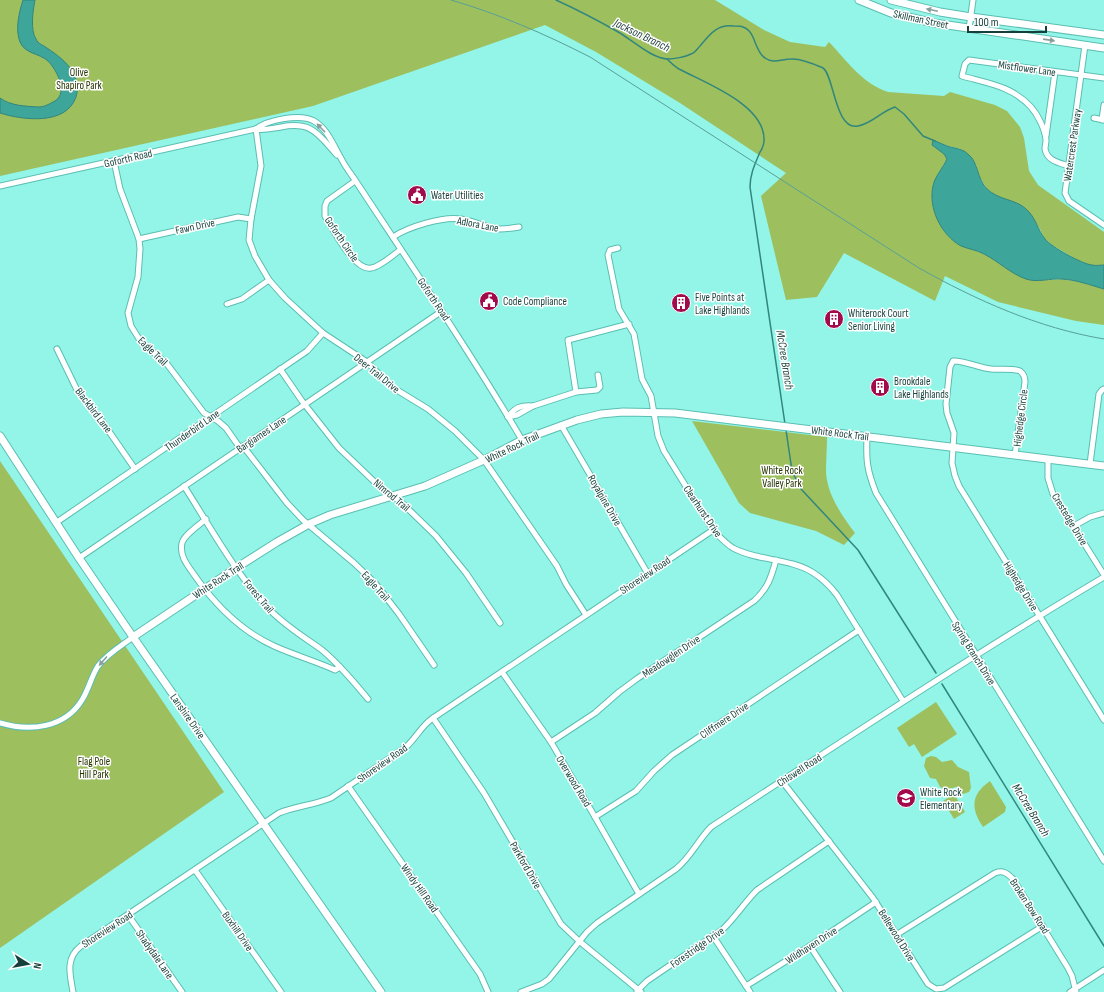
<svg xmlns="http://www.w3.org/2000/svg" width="1104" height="992" viewBox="0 0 1104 992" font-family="'Sofia Sans Condensed',sans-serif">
<rect width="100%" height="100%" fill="#92f5e8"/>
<g fill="#9ebf5e">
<path d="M0 0H715L764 30 790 42 825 47 829 42C847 61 863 84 888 92L944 96 950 92 995 105 1007 111 1020 127 1024 138 1029 171 1038 185 1104 232V265H1091L1077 260 1052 245 1044 238 1040 229 1024 207 998 197 987 189 979 176 976 165 961 149 948 146 933 140 932 145 944 154 947 159 938 174 942 228 949 237 960 245 982 253 998 261 1016 274 1049 280 1062 279 1080 282 1104 289V325L1076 321 998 302 945 276 935 301 844 253 817 297 786 300 761 196 786 173 680 103 596 52 545 25 313 106 0 176Z"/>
<path d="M692 421 827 437C827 448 826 460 826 472 827 494 842 516 855 533L844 545 816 531 750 513 739 503Z"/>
<polygon points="0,461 224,792 0,948"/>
<polygon points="936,702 957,734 922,757 914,744 909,747 897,728"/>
<polygon points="931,756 936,757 942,762 952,760 958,767 969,772 971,788 969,792 963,794 956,787 946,790 940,787 936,779 930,778 924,766 926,758"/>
<path d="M990 781 1006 807 1005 812 983 827C971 809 970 795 990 781Z"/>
<polygon points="954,794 965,812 954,819 943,801"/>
</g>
<g fill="#3da59a" stroke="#31867d">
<path d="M23 0H35C33 10 30 30 36 39 38 44 43 45 47 48 57 55 66 61 72 71 77 79 79 87 76 97 66 126 22 120 0 113V98C11 106 25 106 38 107 45 107 49 104 55 101 69 92 56 69 48 61 39 53 25 54 20 42 15 30 19 12 23 0Z"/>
<path d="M933 140C938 142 942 144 947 146 956 149 962 148 969 155 978 162 977 179 987 189 999 200 1014 199 1025 208 1036 217 1037 229 1045 239 1051 247 1082 264 1092 265 1096 266 1100 265 1104 265V289C1090 285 1077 280 1062 279 1050 278 1038 283 1026 279 1011 274 998 261 984 254 977 250 968 249 961 246 941 235 928 208 933 186 935 176 943 168 947 159L944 154 932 145Z"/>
</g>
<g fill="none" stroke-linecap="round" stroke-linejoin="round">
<g stroke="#31867d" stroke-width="1.5">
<path d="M556 0C578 10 599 21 620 33 633 41 653 59 668 59 674 59 685 57 691 54 695 53 697 49 700 46 710 34 717 24 734 26 737 26 741 26 743 27 756 31 754 51 765 58 773 64 782 59 791 59 801 58 814 64 823 68 834 75 835 131 858 126 873 123 880 112 895 107L904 114 923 136 935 141"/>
<path d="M667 59C670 62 674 66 679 69 705 83 766 105 764 141 764 144 762 149 760 152 755 164 750 174 750 187L785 424"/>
<polyline points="786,430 791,464 794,475 801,489 858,550 936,673"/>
<polyline points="942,684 1104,946"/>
</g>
<defs>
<g id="street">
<polyline points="969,29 973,0"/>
<polyline points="1085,45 1065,193 1069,201 1104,225"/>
<polyline points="1094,118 1104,120"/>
<polyline points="1102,120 1104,105"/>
<polyline points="256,129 261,166 251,219 249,240 255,256 269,280 285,298 323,333 367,362 392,387 428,409 455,431 484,460 557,566 566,584 586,615"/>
<path d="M256 129C267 120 300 113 314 121 328 129 334 147 342 160 346 168 352 175 357 183 413 268 470 352 522 440"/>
<polyline points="1046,136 1055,72"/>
<polyline points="114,161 120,189 139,239 140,249 138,277 128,313 131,326 141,342 167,364 204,413 218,421 226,428 240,448"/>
<path d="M1069 166C1060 163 1047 161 1045 149 1045 146 1046 143 1046 140 1045 129 1038 115 1031 107 1012 86 987 83 962 76L965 64 969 60 1104 78"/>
<path d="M355 181 327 201 325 206V216C333 229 354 271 371 268 380 267 393 255 400 250"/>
<path d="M0 186 256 129C264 131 273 128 281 127 312 121 318 134 337 155"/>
<path d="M393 237C408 227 443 216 461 219 474 221 487 228 500 229 506 229 513 228 519 227"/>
<polyline points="139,239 238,217 251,219"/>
<path d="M618 248 610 250 608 255 619 309 634 334 642 379 651 396 658 436 664 451 713 530C719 536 725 543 733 548 757 561 789 558 812 572 822 578 830 586 837 595L903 701"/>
<polyline points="227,304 242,299 269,280"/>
<polyline points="57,349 77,390 83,398 99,417 135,469"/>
<polyline points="280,369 302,401 339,448 383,490 401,502 436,536 466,573 500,623"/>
<polyline points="576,392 597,390 600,387 598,375"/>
<polyline points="508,417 517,415 533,406 576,392 568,340 629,324"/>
<path d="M508 417C515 407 521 405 533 406"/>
<polyline points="561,425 648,574"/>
<path d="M867 437C866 461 867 470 876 493L1104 861"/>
<polyline points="243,446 287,503 303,520 354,563 375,583 399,614 434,665"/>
<path d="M1015 455 1025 382C1025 377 1024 374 1020 371 1012 368 999 370 991 369 979 368 963 360 953 361L950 367 946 404 947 413 954 433 952 463 955 476 959 486 1104 720"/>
<polyline points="1048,460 1048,478 1053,494 1104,575"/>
<polyline points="1090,464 1099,394 1102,390 1104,389"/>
<path d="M184 486C211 528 236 575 271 611 287 627 304 637 322 650 339 664 354 682 368 699"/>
<path d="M206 519C199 525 184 535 182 543 179 556 188 566 195 576 216 606 241 631 274 646 294 655 315 661 335 670L340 667"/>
<polyline points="57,522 307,351 323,333"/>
<polyline points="1074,526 1090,517 1104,513"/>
<polyline points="79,558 442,311"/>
<polyline points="502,672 551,742 595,817 639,894"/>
<polyline points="433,718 484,793 561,924 579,941 641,992"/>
<path d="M0 723C30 732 65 728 82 700 89 689 91 677 98 666 107 654 121 646 133 637"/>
<path d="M551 742 595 713 619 692 638 678 754 601C768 588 771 578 776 560"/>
<polyline points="782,781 873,898 928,984 936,989 944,988 1043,926"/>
<polyline points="348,786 473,964 480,974 488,992"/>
<polyline points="595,817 636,791 654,771 672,755 859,630"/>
<polyline points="195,870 281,992"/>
<polyline points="128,915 182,992"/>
<path d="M896 935 995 873C1003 870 1007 873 1013 879L1068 968 1072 976 1076 992"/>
<polyline points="713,936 750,992"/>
<polyline points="810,946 840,992"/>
<polyline points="746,986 810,946 876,902"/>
<path d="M637 991 647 981 722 930C735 918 744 903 757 890L829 841"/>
<path d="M73 992C70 975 65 958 81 946L279 813C296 806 314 805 331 798L406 747C416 738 422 725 433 718L713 530"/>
<path d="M521 992 542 984 549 979 587 932 597 923 676 869C691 857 698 840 711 827 841 742 971 656 1104 577"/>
<polyline points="1070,992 1104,970"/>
</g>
<g id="secondary">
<polyline points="859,0 891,13 934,23 1104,48"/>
<polyline points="891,0 940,12 971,17 1104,35"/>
<polyline points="0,436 79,558 133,637 381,992"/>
<polyline points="133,637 236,568 277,542 309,524 330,515 425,486 484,460 522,440 577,420 601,414 623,412 675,413 1104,466"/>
</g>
</defs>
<use href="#street" stroke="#5abeb2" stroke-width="7"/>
<use href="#secondary" stroke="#5abeb2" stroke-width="9"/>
<use href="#street" stroke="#fff" stroke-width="5"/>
<use href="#secondary" stroke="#fff" stroke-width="7"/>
<path stroke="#58a097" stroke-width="1" d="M451 0C499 14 545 34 590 57L919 268C976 300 1038 328 1104 339"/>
</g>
<defs><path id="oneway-solid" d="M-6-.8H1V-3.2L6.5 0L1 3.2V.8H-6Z"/></defs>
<g fill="#8a9f9c">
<use href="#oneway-solid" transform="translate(932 10) rotate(-168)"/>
<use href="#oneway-solid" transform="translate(1049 40) rotate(8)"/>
<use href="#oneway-solid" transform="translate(321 128) rotate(-134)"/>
<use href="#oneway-solid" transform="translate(103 661) rotate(131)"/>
</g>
<defs>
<symbol id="civic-disc" viewBox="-11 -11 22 22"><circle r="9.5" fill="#a20a4b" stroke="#fff"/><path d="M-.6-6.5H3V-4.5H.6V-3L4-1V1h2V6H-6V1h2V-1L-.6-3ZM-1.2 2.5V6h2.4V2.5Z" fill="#fff"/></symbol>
<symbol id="building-disc" viewBox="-11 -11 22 22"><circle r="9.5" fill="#a20a4b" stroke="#fff"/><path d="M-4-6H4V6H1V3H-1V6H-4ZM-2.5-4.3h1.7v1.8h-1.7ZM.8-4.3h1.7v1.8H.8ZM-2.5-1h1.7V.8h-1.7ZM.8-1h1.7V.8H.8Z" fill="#fff"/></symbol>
<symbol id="school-disc" viewBox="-11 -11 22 22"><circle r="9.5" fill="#a20a4b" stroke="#fff"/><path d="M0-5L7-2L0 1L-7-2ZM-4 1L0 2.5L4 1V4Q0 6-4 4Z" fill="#fff"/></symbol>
</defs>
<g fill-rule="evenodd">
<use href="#civic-disc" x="406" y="184" width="22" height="22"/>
<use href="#civic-disc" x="478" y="290" width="22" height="22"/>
<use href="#building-disc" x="670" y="292" width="22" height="22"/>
<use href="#building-disc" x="823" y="308" width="22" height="22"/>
<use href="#building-disc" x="869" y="376" width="22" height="22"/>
<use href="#school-disc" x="895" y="787" width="22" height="22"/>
</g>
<g text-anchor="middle" stroke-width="3" stroke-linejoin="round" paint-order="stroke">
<g font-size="11" fill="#153f3a" stroke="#fff">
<text transform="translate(921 19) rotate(12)" y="4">Skillman Street</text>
<text transform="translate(1027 68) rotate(8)" y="4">Mistflower Lane</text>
<text transform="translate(1072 145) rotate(-82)" y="4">Watercrest Parkway</text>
<text transform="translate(128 158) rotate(-13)" y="4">Goforth Road</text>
<text transform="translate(478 224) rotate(11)" y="4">Adlora Lane</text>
<text transform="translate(195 226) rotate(-12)" y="4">Fawn Drive</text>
<text transform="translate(342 239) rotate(56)" y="4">Goforth Circle</text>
<text transform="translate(434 299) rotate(56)" y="4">Goforth Road</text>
<text transform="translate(153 351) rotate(44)" y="4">Eagle Trail</text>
<text transform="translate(377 373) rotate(39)" y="4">Deer Trail Drive</text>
<text transform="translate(94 410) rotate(53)" y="4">Blackbird Lane</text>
<text transform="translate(1020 418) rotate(-83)" y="4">Highedge Circle</text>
<text transform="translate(192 430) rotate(-35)" y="4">Thunderbird Lane</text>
<text transform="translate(840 433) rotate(7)" y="4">White Rock Trail</text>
<text transform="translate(261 434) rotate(-34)" y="4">Bargiames Lane</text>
<text transform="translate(512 447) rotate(-26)" y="4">White Rock Trail</text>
<text transform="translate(392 495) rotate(40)" y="4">Nimrod Trail</text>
<text transform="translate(605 500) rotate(60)" y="4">Royalpine Drive</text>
<text transform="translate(703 511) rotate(56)" y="4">Clearhurst Drive</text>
<text transform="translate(1070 519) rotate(59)" y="4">Crestedge Drive</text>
<text transform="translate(645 575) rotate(-34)" y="4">Shoreview Road</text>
<text transform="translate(218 580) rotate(-33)" y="4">White Rock Trail</text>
<text transform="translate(376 586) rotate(48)" y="4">Eagle Trail</text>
<text transform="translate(1021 586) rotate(58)" y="4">Highedge Drive</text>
<text transform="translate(259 596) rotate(50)" y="4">Forest Trail</text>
<text transform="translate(974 653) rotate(58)" y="4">Spring Branch Drive</text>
<text transform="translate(671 656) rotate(-34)" y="4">Meadowglen Drive</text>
<text transform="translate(188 716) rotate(55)" y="4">Lanshire Drive</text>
<text transform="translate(724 720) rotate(-34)" y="4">Cliffmere Drive</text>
<text transform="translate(382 763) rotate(-35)" y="4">Shoreview Road</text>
<text transform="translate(799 770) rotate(-33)" y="4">Chiswell Road</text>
<text transform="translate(574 781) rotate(59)" y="4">Overwood Road</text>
<text transform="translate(526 865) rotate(60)" y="4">Parkford Drive</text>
<text transform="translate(420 888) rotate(55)" y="4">Windy Hill Road</text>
<text transform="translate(1030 906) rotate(57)" y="4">Broken Bow Road</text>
<text transform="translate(107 929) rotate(-33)" y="4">Shoreview Road</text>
<text transform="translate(238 931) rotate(55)" y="4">Buxhill Drive</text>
<text transform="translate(897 935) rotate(58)" y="4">Bellewood Drive</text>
<text transform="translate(811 945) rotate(-33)" y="4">Wildhaven Drive</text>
<text transform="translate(697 947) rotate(-35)" y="4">Forestridge Drive</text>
<text transform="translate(155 954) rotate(55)" y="4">Shadydale Lane</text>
</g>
<g font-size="11" fill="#253400" stroke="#fff">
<text x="79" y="76">Olive<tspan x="79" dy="13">Shapiro Park</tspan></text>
<text x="782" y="474">White Rock<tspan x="782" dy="13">Valley Park</tspan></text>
<text x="94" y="765">Flag Pole<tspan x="94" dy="13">Hill Park</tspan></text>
</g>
<g font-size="11" fill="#153f3a" stroke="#fff" text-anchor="start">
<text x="431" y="199">Water Utilities</text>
<text x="695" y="301">Five Points at<tspan x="695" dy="13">Lake Highlands</tspan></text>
<text x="503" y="305">Code Compliance</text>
<text x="848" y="317">Whiterock Court<tspan x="848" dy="13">Senior Living</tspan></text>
<text x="894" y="385">Brookdale<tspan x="894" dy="13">Lake Highlands</tspan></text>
<text x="920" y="796">White Rock<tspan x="920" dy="13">Elementary</tspan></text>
</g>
<g font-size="12" font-style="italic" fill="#23433e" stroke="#fff">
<text transform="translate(642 35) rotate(26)" y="4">Jackson Branch</text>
<text transform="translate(785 360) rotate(81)" y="4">McCree Branch</text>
<text transform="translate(1031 810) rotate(58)" y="4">McCree Branch</text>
</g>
</g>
<g transform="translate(28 964) rotate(101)" stroke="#ffffff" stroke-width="3" paint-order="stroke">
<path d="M0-3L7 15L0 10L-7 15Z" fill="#153f3a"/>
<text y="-6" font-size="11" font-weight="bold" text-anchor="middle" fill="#153f3a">N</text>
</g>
<path d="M968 26v6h78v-6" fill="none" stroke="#153f3a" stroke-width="2"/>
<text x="974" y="26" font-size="12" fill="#153f3a" stroke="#ffffff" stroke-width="3" paint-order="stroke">100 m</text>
</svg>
